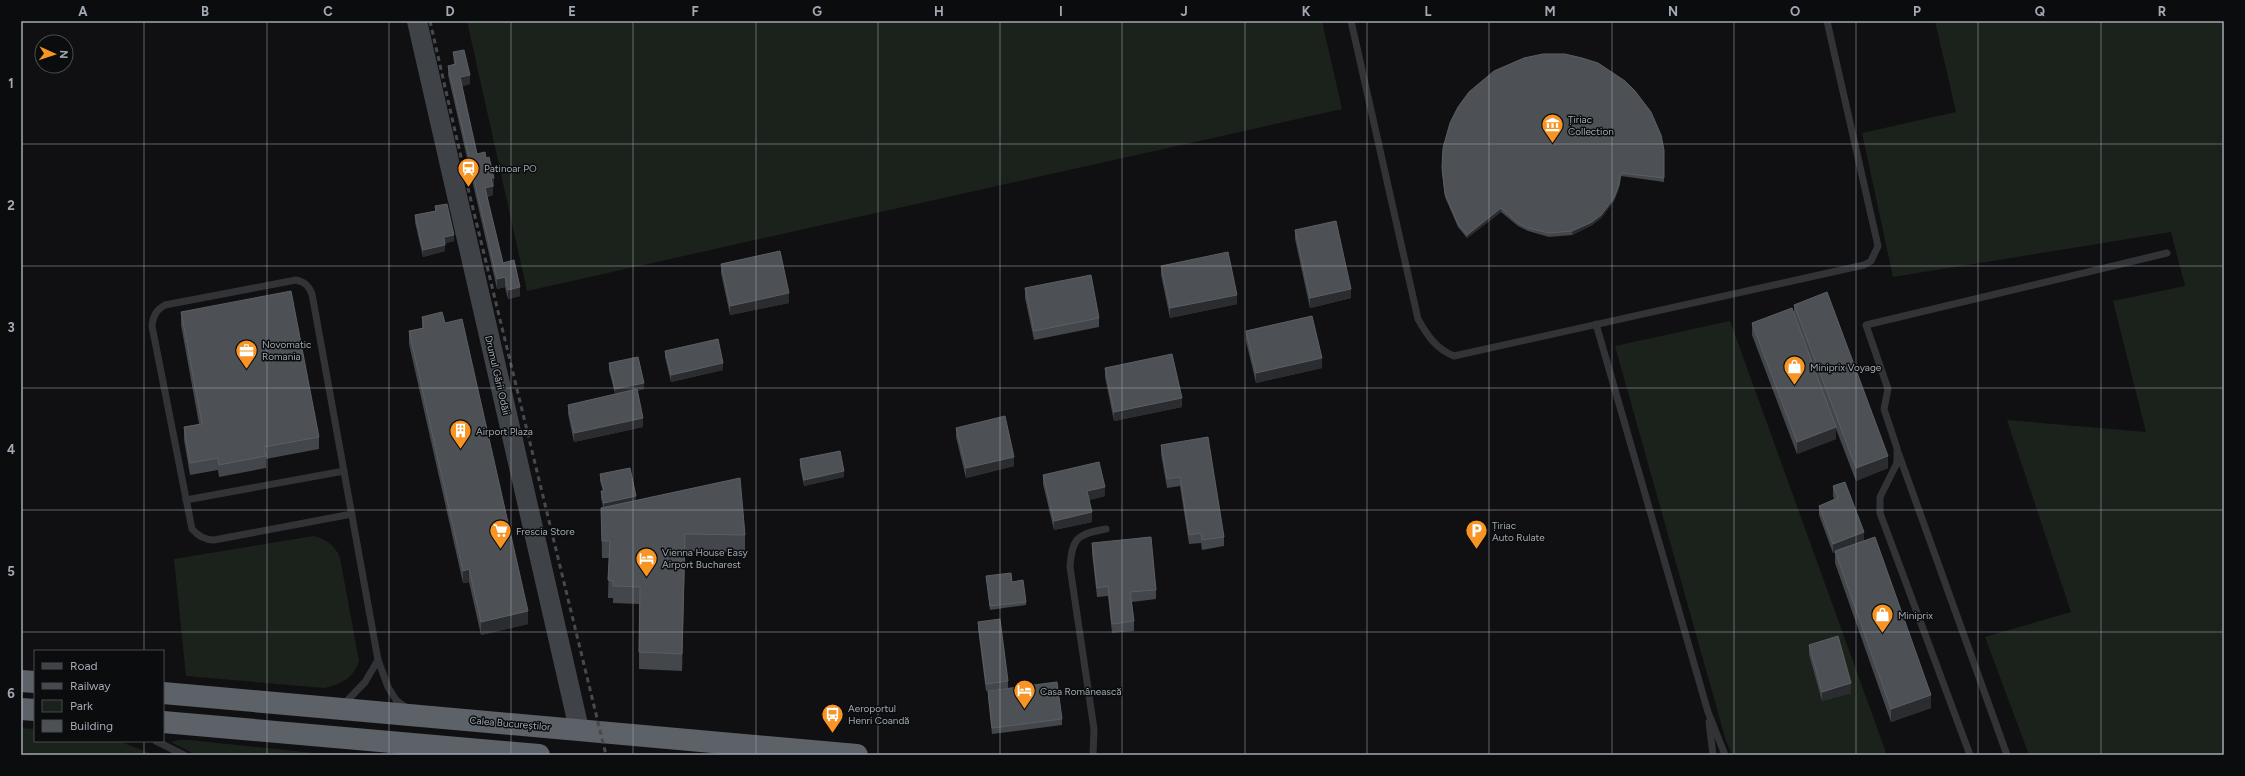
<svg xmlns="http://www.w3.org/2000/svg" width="2245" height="776" viewBox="0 0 2245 776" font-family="Figtree,sans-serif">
<rect width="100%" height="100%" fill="#101012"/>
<g fill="#1b221b">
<polygon points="467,21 1322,21 1342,109 527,291"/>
<polygon points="1935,21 2224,21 2224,755 2029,755 1985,637 2071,612 2007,420 2146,432 2113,301 2185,286 2171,232 1893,277 1862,133 1956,112"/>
<polygon points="1730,321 1884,747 1886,755 1732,755 1726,741 1615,346"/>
<path d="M314 536C327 540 335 545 340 558L359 661C353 679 341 684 324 688L186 676 174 559Z"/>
<polygon points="21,728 35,729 35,741 118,741 155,755 38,755 21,752"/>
<polygon points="179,740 189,740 334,755 196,755 171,742"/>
</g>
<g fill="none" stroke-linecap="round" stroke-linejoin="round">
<g stroke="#313337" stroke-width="7">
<path d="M1351 21 1418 319C1427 335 1436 349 1454 356L1864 265 1871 261 1878 246 1827 21"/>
<polyline points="1596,324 1708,712 1725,755"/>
<polyline points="1898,452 2007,755"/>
<polyline points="186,500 344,471"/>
<path d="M352 514 214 540C204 540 198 536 192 529L152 326C153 316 156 310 165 305L296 280C305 282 309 286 312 294L378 660 388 687 396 700 408 709"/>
<polyline points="344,704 365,682 378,660"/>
<polyline points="1709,722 1713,755"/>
<polyline points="156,741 184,755"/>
<path d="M1093 755 1094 729 1070 567C1072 537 1078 534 1106 529"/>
<polyline points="1970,755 1880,513 1880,497 1897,463 1897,448 1884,409 1888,389 1866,325 2167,253"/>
</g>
<polyline stroke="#3f4247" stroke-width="20" points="417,21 579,729"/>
<g stroke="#5d6168" stroke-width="22">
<polyline points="21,681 35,682"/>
<polyline points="163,693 857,755"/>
<polyline points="21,709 35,710"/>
<polyline points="163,722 539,755"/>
</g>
<polyline stroke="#46494e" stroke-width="3" stroke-dasharray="5 4" stroke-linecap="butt" points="430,21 468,188 606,755"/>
</g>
<g fill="#43464a">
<polygon points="453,52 470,84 462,86 477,154 494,187 493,187 493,195 487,197 503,263 520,296 508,299 505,287 497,289 448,75 448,66 454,64"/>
<polygon points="1443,148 1664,150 1664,182 1621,176 1619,188 1614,201 1601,218 1592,225 1572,235 1549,237 1528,231 1518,226 1501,212 1467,238 1458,227 1445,197 1442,172"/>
<polygon points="435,206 454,241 445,243 445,251 423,257 415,222 415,215 435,211"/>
<polygon points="1295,230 1351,298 1310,308 1295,239"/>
<polygon points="721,264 789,303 730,315 721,273"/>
<polygon points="1161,266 1237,304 1170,318 1161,275"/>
<polygon points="1025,288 1099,318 1099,327 1034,340 1025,298"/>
<polygon points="1794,305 1888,468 1856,481 1836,429 1836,439 1797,454 1752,335 1752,323 1794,315"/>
<polygon points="181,312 319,437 319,449 266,459 266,468 219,477 218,470 190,475 184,440 184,427 199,424 181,325"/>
<polygon points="422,317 445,323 528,624 481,635 469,582 463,583 409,344 409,331 422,328"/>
<polygon points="1246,331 1322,368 1256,383 1246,341"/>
<polygon points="665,351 723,370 671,382 665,357"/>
<polygon points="609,363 644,389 637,391 643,427 574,442 568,414 568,405 615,394 609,370"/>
<polygon points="1105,368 1182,407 1114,421 1105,377"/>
<polygon points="956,428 1014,466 966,478 956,437"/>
<polygon points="1161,445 1224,537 1224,546 1202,550 1201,543 1189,544 1180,486 1167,488 1161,454"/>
<polygon points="800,459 844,477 804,486 800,466"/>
<polygon points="600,474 636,500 745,535 745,552 685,551 682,671 639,669 639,604 613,603 613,598 608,598 609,558 602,558 601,508 603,507 601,498 601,491 603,491 600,481"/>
<polygon points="1043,475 1105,496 1089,500 1092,522 1054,530 1043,484"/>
<polygon points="1833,486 1864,541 1931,708 1891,722 1835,563 1835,553 1833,553 1819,515 1819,506 1834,499 1833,496"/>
<polygon points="1092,543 1156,590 1156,599 1132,602 1134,621 1134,631 1112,633 1108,596 1097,597 1092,553"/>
<polygon points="986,576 1012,582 1026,602 1026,605 990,610"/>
<polygon points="978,622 1008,681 1008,688 986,691 978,628"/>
<polygon points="1809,645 1851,693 1822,701 1809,654"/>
<polygon points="988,691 1062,719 1062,725 992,734 988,697"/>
</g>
<g fill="#2a2c2f">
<polygon points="470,75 470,84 460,87 460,77"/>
<polygon points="1621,173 1619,188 1614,201 1601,218 1592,225 1572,235 1572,231"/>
<polygon points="491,178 494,178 494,187 493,187 493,195 485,197 485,188"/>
<polygon points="1501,208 1501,212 1467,238 1467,235"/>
<polygon points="454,235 454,241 444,244 444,237"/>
<polygon points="445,245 445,251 423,257 423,250"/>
<polygon points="505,277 505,287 497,289 497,279"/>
<polygon points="520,287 520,296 508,299 508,290"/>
<polygon points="1351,289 1351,298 1310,308 1310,298"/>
<polygon points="789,293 789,303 730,315 730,306"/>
<polygon points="1237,295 1237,304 1170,318 1170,308"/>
<polygon points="1322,358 1322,368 1256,383 1256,373"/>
<polygon points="723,363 723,370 671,382 671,375"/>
<polygon points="644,383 644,389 615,396 615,389"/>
<polygon points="1182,398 1182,407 1114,421 1114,412"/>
<polygon points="643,418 643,427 574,442 574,433"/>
<polygon points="1836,427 1836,439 1797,454 1797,442"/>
<polygon points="1888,456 1888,468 1856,481 1856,468"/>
<polygon points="1014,457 1014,466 966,478 966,468"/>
<polygon points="844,471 844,477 804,486 804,480"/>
<polygon points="1105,487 1105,496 1087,500 1087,491"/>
<polygon points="636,496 636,503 604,510 604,503"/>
<polygon points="1092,512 1092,522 1054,530 1054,521"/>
<polygon points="1864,532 1864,541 1835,551 1835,553 1833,553 1833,544"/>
<polygon points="685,534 685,551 682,671 682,654"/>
<polygon points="469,569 469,582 463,583 463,571"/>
<polygon points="528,611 528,624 481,635 481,622"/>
<polygon points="1851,683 1851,693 1822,701 1822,692"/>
<polygon points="1931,695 1931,708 1891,722 1891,709"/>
</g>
<g fill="#4d5155" stroke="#5a5f64">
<polygon points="464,50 470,75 460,77 477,154 485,152 486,158 489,157 494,178 491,178 493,186 485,188 503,263 514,260 520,287 508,290 505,277 497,279 448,66 456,64 453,52"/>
<polygon points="1543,54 1565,54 1582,58 1598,63 1625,81 1635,91 1651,112 1661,135 1664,150 1664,178 1621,173 1619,185 1614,198 1601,215 1592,222 1572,231 1549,233 1528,228 1518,223 1501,208 1467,235 1458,224 1445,194 1442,168 1443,148 1450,123 1458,107 1469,92 1494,71 1524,58"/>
<polygon points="447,204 454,235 444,237 445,245 423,250 415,215 436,211 435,206"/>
<polygon points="1336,221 1351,289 1310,298 1295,230"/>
<polygon points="780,251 789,293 730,306 721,264"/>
<polygon points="1228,252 1237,295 1170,308 1161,266"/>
<polygon points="1091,275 1099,318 1034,331 1025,288"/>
<polygon points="291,291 319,437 264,447 266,456 219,465 218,458 190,463 184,427 202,424 181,312"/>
<polygon points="1827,292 1888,456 1856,468 1794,305"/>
<polygon points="1792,308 1836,427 1797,442 1752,323"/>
<polygon points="442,312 445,323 462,319 528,611 481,622 469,569 463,571 409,331 424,328 422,317"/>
<polygon points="1312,316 1322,358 1256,373 1246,331"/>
<polygon points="718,339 723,363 671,375 665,351"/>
<polygon points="1172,354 1182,398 1114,412 1105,368"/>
<polygon points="638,357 644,383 615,389 609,363"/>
<polygon points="637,389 643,418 574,433 568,405"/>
<polygon points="1005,416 1014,457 966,468 956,428"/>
<polygon points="1208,437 1224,537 1202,540 1201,533 1189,535 1180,477 1167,479 1161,445"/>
<polygon points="840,451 844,471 804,480 800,459"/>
<polygon points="1099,462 1105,487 1087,491 1092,512 1054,521 1043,475"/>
<polygon points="630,468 636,496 604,503 601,491 604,491 600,474"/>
<polygon points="740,478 745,535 685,534 682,654 639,652 640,587 613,586 613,581 608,580 610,541 602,541 601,508"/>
<polygon points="1845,482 1864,532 1833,544 1819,506 1838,498 1833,486"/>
<polygon points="1151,537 1156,590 1130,592 1134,621 1112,624 1108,586 1097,588 1092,543"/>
<polygon points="1875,537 1931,695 1891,709 1835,551"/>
<polygon points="1011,573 1012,582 1023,580 1026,602 990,606 986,576"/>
<polygon points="1000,619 1008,681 986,684 978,622"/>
<polygon points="1838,636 1851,683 1822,692 1809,645"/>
<polygon points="1057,682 1062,719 992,728 988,691"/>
</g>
<path fill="none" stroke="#a1a9b3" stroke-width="1" stroke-opacity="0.55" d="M144 21V651M267 21V755M389 21V755M511 21V755M633 21V755M756 21V755M878 21V755M1000 21V755M1122 21V755M1245 21V755M1367 21V755M1489 21V755M1612 21V755M1734 21V755M1856 21V755M1978 21V755M2101 21V755M21 144H2224M21 266H2224M21 388H2224M21 510H2224M21 632H2224M144 741V755"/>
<defs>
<symbol id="museum-pin" viewBox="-11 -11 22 30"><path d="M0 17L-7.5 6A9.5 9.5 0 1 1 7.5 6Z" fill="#f79423" stroke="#0b0c0d"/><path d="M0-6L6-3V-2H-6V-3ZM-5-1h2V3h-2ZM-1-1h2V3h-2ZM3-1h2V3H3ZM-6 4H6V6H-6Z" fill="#fff"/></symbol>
<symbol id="station-pin" viewBox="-11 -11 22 30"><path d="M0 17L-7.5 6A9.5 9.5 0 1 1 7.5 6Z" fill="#f79423" stroke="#0b0c0d"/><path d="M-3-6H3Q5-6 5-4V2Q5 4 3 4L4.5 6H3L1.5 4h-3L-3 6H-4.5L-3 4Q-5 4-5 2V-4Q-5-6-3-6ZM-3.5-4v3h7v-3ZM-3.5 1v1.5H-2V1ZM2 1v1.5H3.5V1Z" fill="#fff"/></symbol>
<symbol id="office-pin" viewBox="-11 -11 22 30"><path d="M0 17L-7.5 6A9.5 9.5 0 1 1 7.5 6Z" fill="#f79423" stroke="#0b0c0d"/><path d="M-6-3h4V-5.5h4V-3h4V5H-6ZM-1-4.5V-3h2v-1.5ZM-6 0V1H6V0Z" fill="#fff"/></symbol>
<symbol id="shop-pin" viewBox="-11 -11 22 30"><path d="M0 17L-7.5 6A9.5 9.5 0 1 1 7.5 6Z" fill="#f79423" stroke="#0b0c0d"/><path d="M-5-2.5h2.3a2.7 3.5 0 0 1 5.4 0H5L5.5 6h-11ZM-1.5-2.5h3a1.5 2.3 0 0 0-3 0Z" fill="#fff"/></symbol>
<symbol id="building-pin" viewBox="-11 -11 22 30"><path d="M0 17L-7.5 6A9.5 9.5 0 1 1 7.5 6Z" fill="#f79423" stroke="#0b0c0d"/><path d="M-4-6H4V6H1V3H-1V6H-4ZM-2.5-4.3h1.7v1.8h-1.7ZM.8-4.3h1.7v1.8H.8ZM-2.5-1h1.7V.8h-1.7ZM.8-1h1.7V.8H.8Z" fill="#fff"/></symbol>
<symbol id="supermarket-pin" viewBox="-11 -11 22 30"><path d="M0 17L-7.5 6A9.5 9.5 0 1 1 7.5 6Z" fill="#f79423" stroke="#0b0c0d"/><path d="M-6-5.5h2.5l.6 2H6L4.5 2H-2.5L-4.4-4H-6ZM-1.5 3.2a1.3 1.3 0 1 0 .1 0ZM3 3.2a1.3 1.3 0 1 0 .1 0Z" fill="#fff"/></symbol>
<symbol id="parking-pin" viewBox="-11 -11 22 30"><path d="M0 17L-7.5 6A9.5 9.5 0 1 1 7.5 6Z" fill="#f79423" stroke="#0b0c0d"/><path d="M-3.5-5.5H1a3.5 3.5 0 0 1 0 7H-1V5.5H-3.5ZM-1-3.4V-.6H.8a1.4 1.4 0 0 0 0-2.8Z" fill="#fff"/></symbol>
<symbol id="hotel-pin" viewBox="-11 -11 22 30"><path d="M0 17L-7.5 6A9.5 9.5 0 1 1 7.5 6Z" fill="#f79423" stroke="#0b0c0d"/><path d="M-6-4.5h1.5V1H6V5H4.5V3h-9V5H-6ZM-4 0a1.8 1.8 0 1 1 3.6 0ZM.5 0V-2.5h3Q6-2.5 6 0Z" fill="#fff"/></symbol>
<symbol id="bus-pin" viewBox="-11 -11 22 30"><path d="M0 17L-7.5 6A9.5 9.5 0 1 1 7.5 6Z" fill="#f79423" stroke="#0b0c0d"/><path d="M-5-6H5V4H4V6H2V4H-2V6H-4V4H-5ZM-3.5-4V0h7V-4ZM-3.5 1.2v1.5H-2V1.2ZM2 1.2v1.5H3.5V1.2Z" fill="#fff"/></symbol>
</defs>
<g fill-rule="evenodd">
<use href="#museum-pin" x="1540" y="112" width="25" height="34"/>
<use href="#station-pin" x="456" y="156" width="25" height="34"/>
<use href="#office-pin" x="234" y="338" width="25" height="34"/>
<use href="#shop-pin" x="1782" y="354" width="25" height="34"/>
<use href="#building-pin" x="448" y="418" width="25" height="34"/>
<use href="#supermarket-pin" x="488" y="518" width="25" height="34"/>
<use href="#parking-pin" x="1464" y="518" width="25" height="34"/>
<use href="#hotel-pin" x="634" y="546" width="25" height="34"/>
<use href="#shop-pin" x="1870" y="602" width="25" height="34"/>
<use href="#hotel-pin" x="1012" y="678" width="25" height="34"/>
<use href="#bus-pin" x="820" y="702" width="25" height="34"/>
</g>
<g text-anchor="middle" stroke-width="3" stroke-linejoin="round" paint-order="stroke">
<g font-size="10" fill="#a1a9b3" stroke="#0b0c0d" text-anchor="start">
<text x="1568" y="123">Țiriac<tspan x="1568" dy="12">Collection</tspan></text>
<text x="484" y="172">Patinoar PO</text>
<text x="262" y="348">Novomatic<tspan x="262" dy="12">Romania</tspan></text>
<text x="1810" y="371">Miniprix Voyage</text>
<text x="476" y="435">Airport Plaza</text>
<text x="1492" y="529">Țiriac<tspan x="1492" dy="12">Auto Rulate</tspan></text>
<text x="516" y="535">Frescia Store</text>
<text x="662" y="556">Vienna House Easy<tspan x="662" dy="12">Airport Bucharest</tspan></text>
<text x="1898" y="619">Miniprix</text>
<text x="1040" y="695">Casa Românească</text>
<text x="848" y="712">Aeroportul<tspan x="848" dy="12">Henri Coandă</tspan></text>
</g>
<g font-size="10" fill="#a1a9b3" stroke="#0b0c0d">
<text transform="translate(498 375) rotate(77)" y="4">Drumul Gării Odăii</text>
<text transform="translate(510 723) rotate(5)" y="4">Calea Bucureștilor</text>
</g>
</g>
<rect width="2245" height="776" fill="none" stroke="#0b0c0d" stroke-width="44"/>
<rect x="34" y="650" width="130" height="92" fill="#0b0c0d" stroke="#474b4f"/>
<rect x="42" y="663" width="20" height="6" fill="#3f4247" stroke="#474b4f"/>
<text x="70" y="670" font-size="12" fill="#a1a9b3">Road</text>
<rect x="42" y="683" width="20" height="6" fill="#46494e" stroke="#474b4f"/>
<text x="70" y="690" font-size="12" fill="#a1a9b3">Railway</text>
<rect x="42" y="700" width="20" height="12" fill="#1b221b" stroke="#474b4f"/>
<text x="70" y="710" font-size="12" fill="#a1a9b3">Park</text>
<rect x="42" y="720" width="20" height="12" fill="#4d5155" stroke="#474b4f"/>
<text x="70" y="730" font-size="12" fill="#a1a9b3">Building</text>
<g transform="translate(54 54) rotate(93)"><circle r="19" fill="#0b0c0d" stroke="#474b4f"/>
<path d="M0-3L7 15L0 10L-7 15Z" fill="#f79423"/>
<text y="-6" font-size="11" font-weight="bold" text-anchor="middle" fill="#a1a9b3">N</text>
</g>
<rect x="22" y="22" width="2201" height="732" fill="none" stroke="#a1a9b3" stroke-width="1.5"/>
<g font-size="13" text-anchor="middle" font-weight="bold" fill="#a1a9b3">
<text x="83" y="16">A</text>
<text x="205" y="16">B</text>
<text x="328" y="16">C</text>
<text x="450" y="16">D</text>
<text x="572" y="16">E</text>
<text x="695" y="16">F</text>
<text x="817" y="16">G</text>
<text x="939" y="16">H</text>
<text x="1061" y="16">I</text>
<text x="1184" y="16">J</text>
<text x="1306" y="16">K</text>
<text x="1428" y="16">L</text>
<text x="1550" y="16">M</text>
<text x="1673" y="16">N</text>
<text x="1795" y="16">O</text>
<text x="1917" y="16">P</text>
<text x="2040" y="16">Q</text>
<text x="2162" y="16">R</text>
<text x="11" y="88">1</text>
<text x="11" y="210">2</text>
<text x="11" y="332">3</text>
<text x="11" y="454">4</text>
<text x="11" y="576">5</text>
<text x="11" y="698">6</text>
</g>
</svg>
